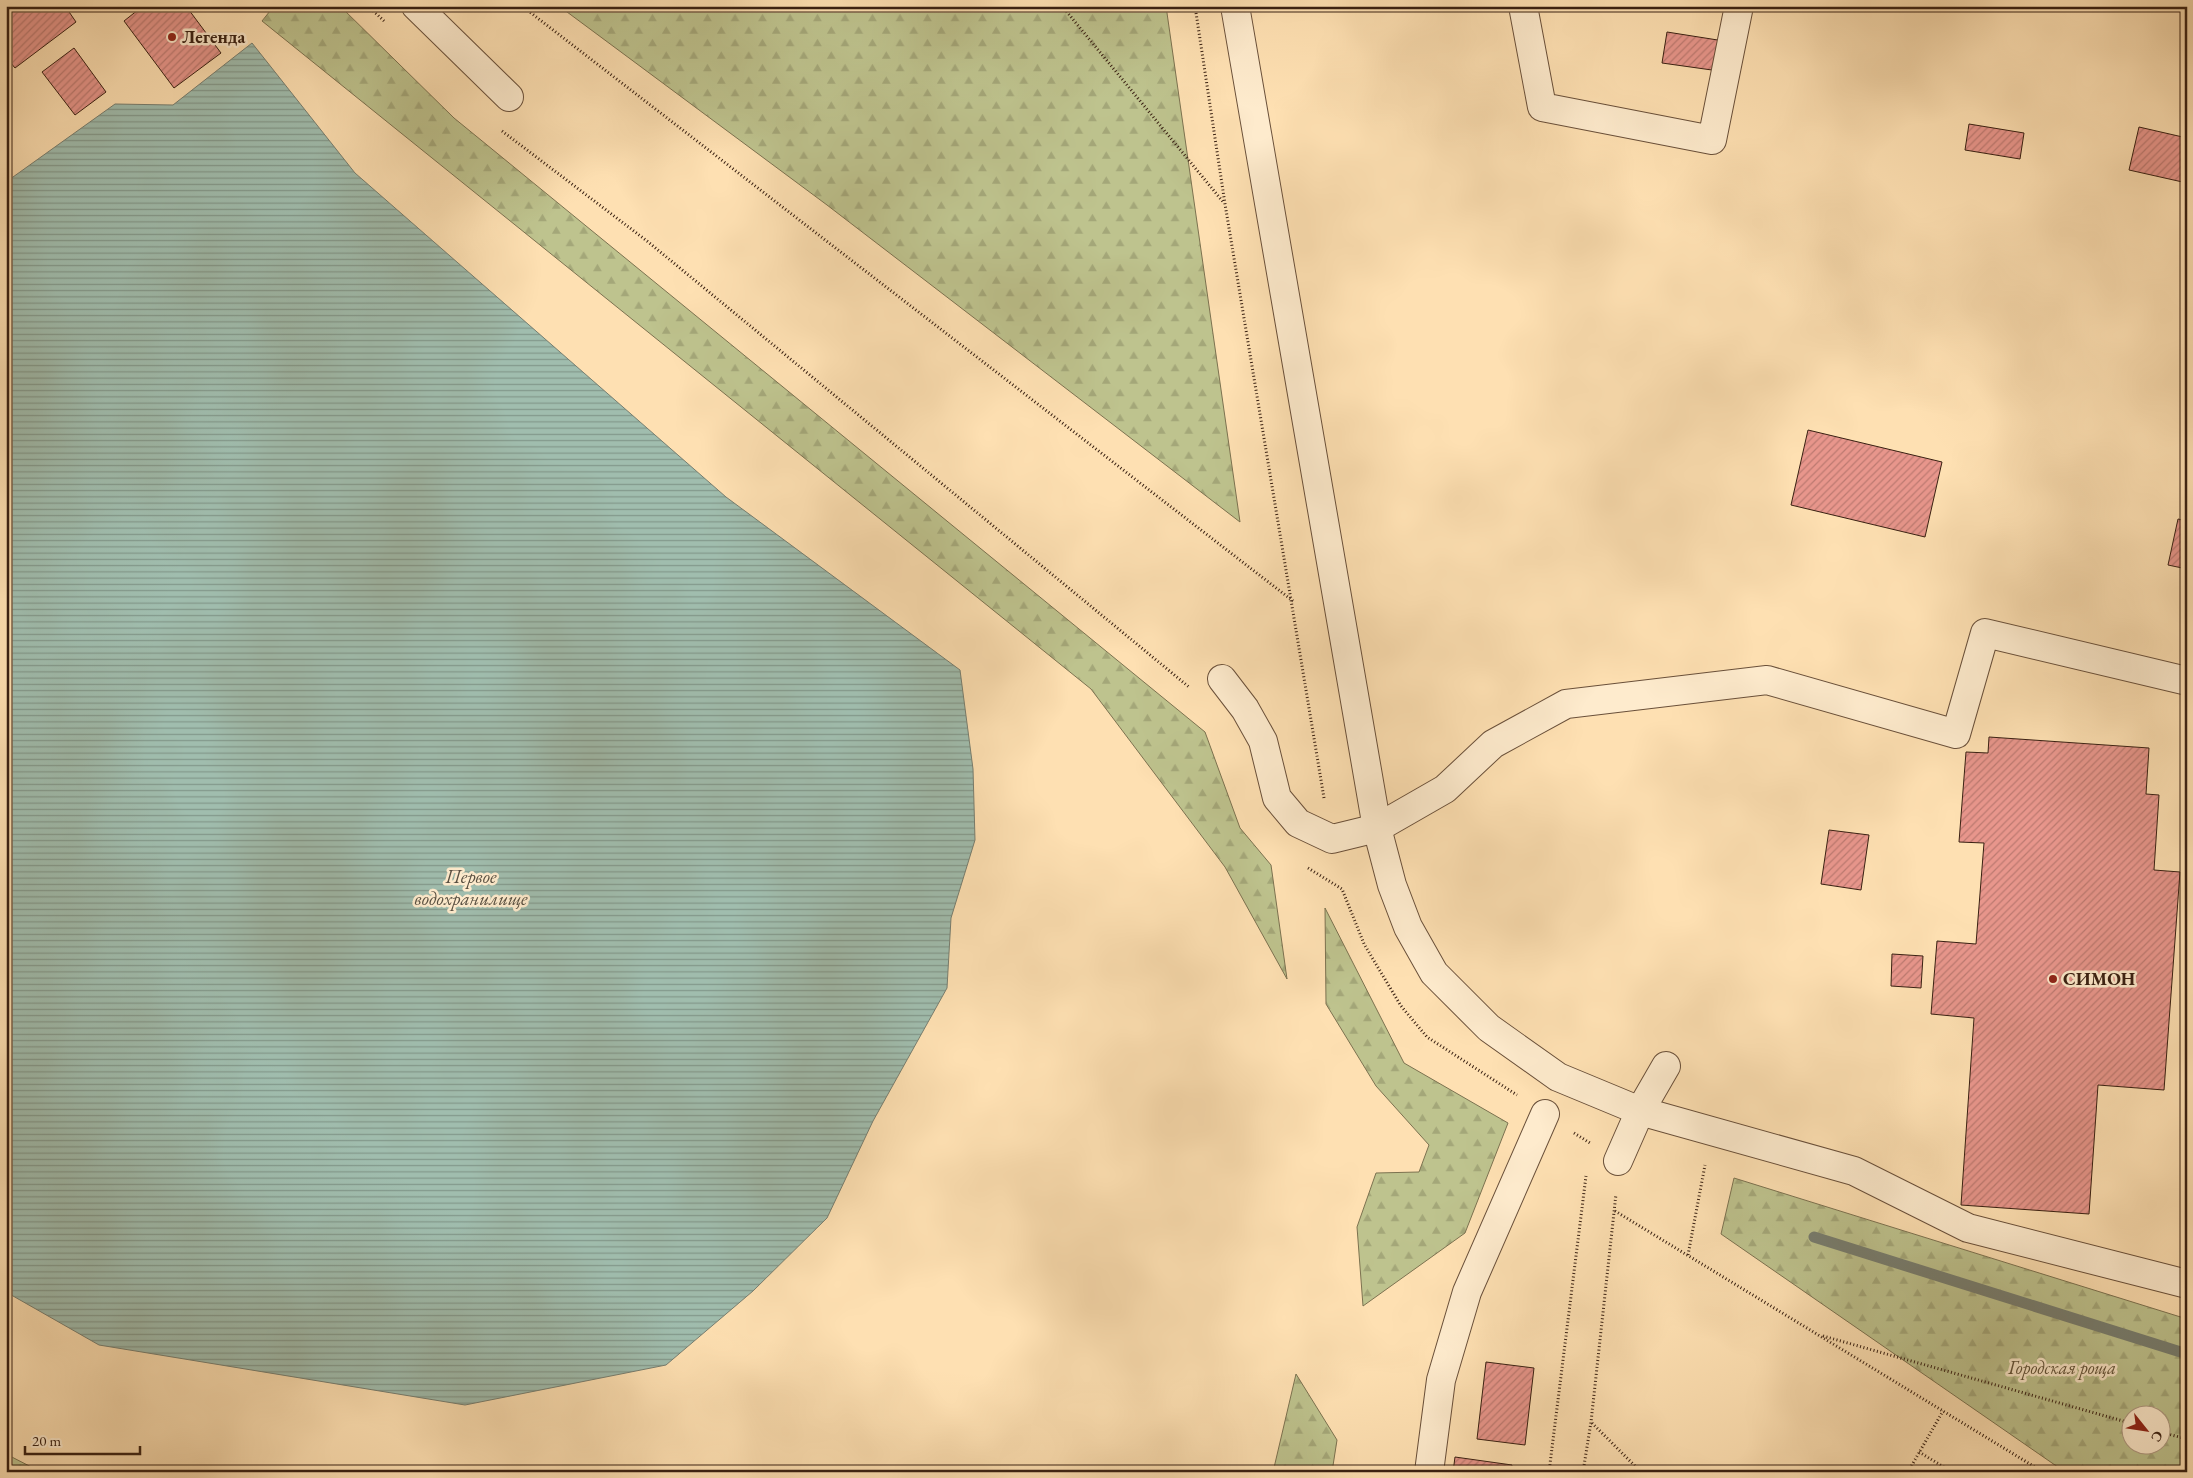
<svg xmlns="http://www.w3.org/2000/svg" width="2193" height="1478" viewBox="0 0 2193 1478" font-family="'EB Garamond',serif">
<defs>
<pattern id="forest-firs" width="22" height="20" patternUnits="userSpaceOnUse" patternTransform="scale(1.25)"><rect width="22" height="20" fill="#bec38e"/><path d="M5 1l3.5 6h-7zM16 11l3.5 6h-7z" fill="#a4a779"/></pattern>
<pattern id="water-rules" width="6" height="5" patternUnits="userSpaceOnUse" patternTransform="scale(1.25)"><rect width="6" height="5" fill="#a0bdae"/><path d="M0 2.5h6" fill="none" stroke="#83998c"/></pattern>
<pattern id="building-hatch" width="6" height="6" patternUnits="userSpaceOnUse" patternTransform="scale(1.25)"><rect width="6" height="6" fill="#e8968c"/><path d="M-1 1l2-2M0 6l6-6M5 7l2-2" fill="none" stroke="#bd7a71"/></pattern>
</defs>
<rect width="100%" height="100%" fill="#fee0b2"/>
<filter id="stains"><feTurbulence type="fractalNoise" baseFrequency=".004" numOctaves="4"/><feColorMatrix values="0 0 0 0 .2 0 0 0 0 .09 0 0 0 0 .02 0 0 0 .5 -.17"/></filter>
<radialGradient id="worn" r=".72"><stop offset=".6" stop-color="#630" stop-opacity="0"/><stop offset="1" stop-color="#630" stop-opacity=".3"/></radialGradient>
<g fill="url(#forest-firs)" stroke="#7c7250" fill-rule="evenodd">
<polygon points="274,6 340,6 454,118 1205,732 1240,828 1271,865 1287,979 1225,867 1091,689 262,21"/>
<polygon points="559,6 1166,6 1240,522 827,205"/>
<polygon points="1325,908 1404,1063 1508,1123 1465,1233 1363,1306 1357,1227 1376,1173 1419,1172 1429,1145 1376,1086 1326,1004"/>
<path d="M1734 1178 2187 1319V1472H2065L1721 1234ZM2130 1416H2160V1446H2130Z"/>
<polygon points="1296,1374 1337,1440 1332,1472 1273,1472"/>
<polygon points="6,1454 41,1472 6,1472"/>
</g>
<polygon fill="url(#water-rules)" stroke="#777e70" points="252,43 355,173 726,497 960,670 973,769 975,840 951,918 947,988 873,1121 827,1218 753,1291 666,1365 465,1405 99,1345 6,1292 6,182 115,104 173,105"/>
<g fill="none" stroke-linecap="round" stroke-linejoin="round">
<polyline stroke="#777e70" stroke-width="11" points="1814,1237 2187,1354"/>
</g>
<g fill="url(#building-hatch)" stroke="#392012">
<polygon points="6,6 65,6 76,22 15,68 6,57"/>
<polygon points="143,6 186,6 221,53 174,88 124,21"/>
<polygon points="1667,32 1724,41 1719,71 1662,63"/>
<polygon points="74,48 106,92 75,115 42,72"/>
<polygon points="1969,124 2024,133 2020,159 1965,150"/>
<polygon points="2139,127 2187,138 2187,183 2129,170"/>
<polygon points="1808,430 1942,462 1925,537 1791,505"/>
<polygon points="2178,519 2187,521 2187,569 2168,565"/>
<polygon points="1989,737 2149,748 2146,794 2159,795 2154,870 2180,872 2164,1090 2098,1085 2089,1214 1961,1205 1974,1018 1931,1014 1937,941 1976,944 1984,843 1959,842 1966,752 1988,753"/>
<polygon points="1829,830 1869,835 1861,890 1821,884"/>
<polygon points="1892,954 1923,956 1921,988 1891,986"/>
<polygon points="1486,1362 1534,1368 1525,1445 1477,1439"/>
<polygon points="1455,1457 1512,1465 1511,1472 1453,1472"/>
</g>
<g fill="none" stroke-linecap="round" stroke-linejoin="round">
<defs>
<g id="minor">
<polyline points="416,6 509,97"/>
<polyline points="1235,6 1377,828 1392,885 1408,927 1434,973 1489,1028 1558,1077 1640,1111 1854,1171 1968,1228 2187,1284"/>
<polyline points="1523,6 1542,107 1712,140 1739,6"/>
<polyline points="1222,679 1245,709 1263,741 1277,798 1298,823 1332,839 1377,828 1445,789 1493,744 1566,704 1767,680 1956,734 1985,633 2187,681"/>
<polyline points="1618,1161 1640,1111 1666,1066"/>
<polyline points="1429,1472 1441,1380 1467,1292 1545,1114"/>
</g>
</defs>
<use href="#minor" stroke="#6a503a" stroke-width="30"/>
<g stroke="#392012" stroke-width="3" stroke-dasharray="1 2.5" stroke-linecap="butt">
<polyline points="368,6 384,21"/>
<polyline points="522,6 1293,601"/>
<polyline points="1062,6 1224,203"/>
<polyline points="1195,6 1225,204 1324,798"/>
<polyline points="502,131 647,241 1189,687"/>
<polyline points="1308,868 1342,889 1364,944 1401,1006 1427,1037 1517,1095"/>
<polyline points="1574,1133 1590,1143"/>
<polyline points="1615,1211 2043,1472"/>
<polyline points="1688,1255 1705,1165"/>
<polyline points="1823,1336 2130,1423"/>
<polyline points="1592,1423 1641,1472"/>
<polyline points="2160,1432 2187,1439"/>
<polyline points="1919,1452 1952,1472"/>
<polyline points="1549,1472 1586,1176"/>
<polyline points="1583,1472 1591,1422 1616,1194"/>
<polyline points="1908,1472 1943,1411"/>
</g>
<use href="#minor" stroke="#feebcd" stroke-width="28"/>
</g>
<g fill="#8f2418" stroke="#feebcd" stroke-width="2">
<circle cx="172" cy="37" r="5"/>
<circle cx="2053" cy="979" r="5"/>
</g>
<g text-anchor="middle" stroke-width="5" stroke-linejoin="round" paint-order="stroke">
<g font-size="18" font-weight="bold" fill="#392012" stroke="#feebcd" text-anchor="start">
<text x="182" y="43">Легенда</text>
<text x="2063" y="985">СИМОН</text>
</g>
<g font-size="18" font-style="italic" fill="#615137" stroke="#feebcd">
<text x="2062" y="1374">Городская роща</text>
</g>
<g font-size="19" font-style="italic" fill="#584f41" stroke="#feebcd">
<text x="471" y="883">Первое<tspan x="471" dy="22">водохранилище</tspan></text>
</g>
</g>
<rect width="2193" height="1478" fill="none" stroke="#fee0b2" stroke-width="25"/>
<rect x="8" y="8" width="2178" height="1463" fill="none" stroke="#392012" stroke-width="2.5"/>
<rect x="12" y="12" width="2168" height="1453" fill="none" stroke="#392012"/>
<g transform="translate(2146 1430) rotate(120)"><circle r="24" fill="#feebcd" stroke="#af9a82"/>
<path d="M0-4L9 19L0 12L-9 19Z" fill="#8f2418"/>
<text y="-8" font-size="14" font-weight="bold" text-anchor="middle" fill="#392012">С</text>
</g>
<path d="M25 1446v8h115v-8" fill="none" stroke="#392012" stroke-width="2.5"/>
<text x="32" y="1446" font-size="15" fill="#392012" stroke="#feebcd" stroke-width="4" paint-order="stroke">20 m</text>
<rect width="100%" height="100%" filter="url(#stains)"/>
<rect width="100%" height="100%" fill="url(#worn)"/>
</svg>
